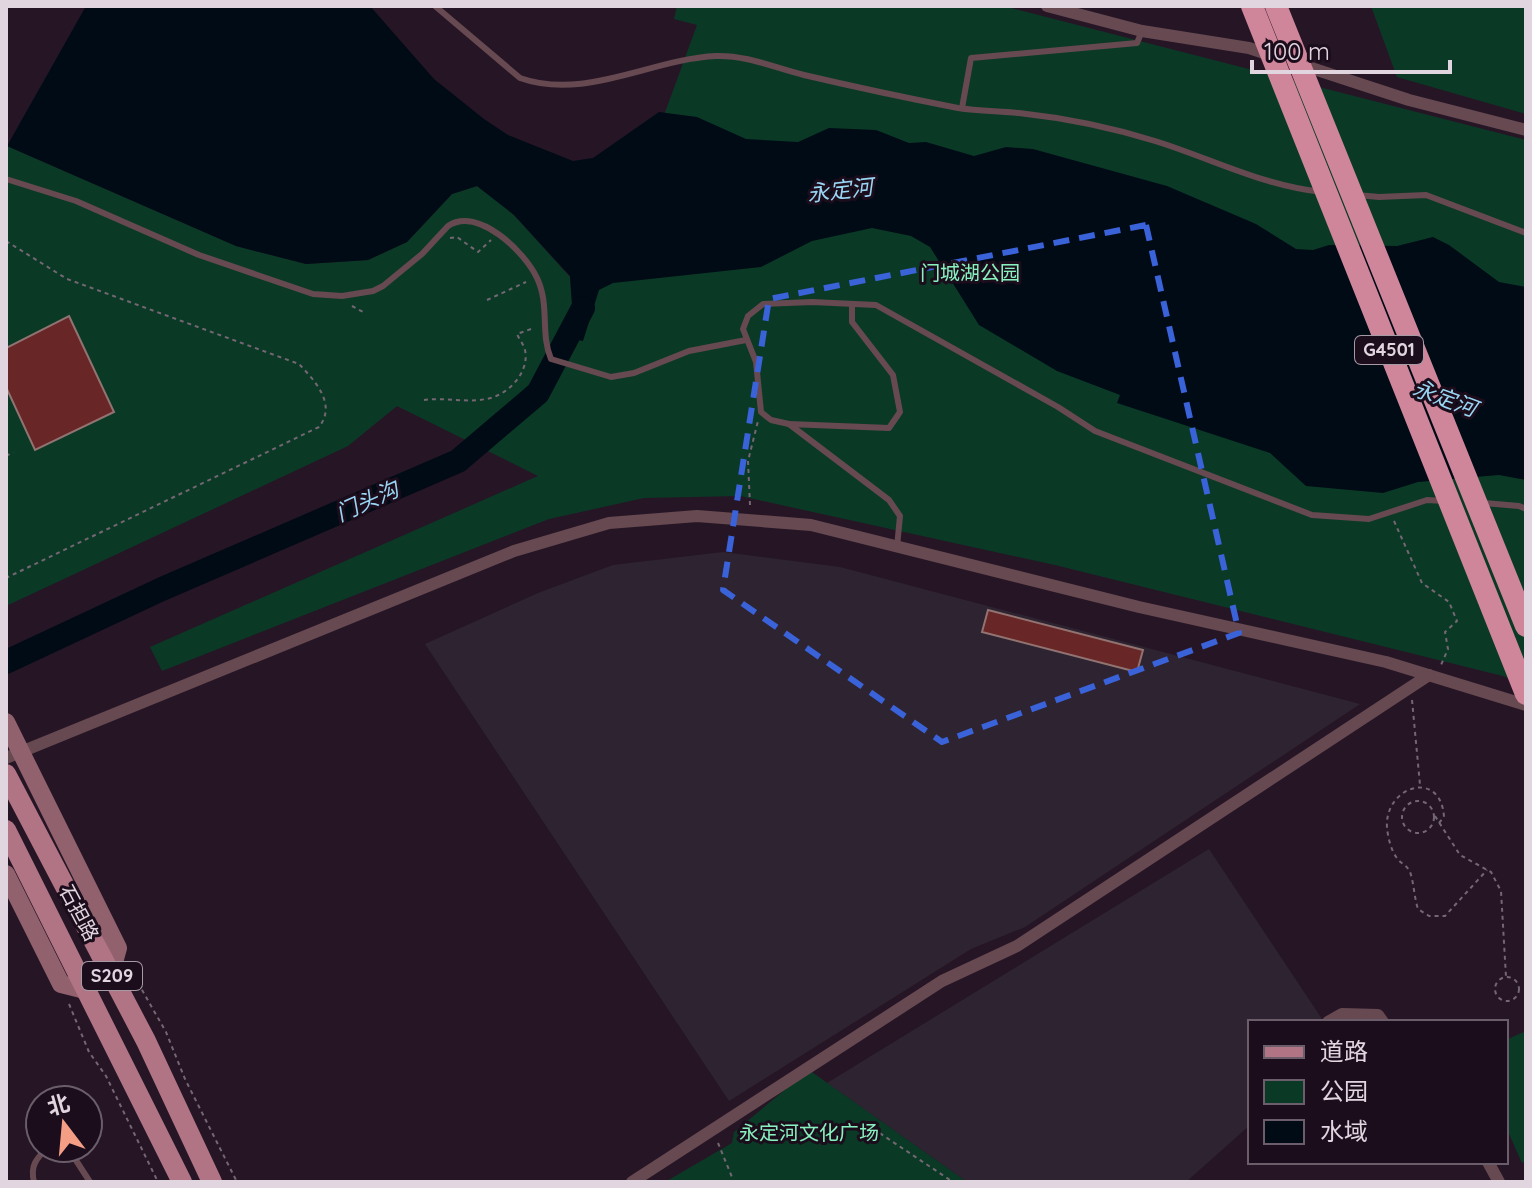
<svg xmlns="http://www.w3.org/2000/svg" width="1532" height="1188" viewBox="0 0 1532 1188" font-family="Quicksand,'Noto Sans SC',sans-serif">
<rect width="100%" height="100%" fill="#261625"/>
<g fill="#2e2330">
<polygon points="723,552 840,567 1360,704 1025,927 971,949 729,1101 425,644 538,593 613,565"/>
<polygon points="1209,849 1324,1022 1250,1022 1250,1125 1186,1182 967,1182 827,1083"/>
</g>
<g fill="#0a3a26">
<polygon points="677,6 1003,6 1526,140 1526,685 1503,676 1055,565 740,496 644,498 549,519 162,671 150,647 538,476 397,406 348,446 6,606 7,146 236,246 306,264 368,260 407,242 452,194 477,186 514,215 570,277 572,304 562,327 609,266 697,25 674,19"/>
<polygon points="1371,6 1526,6 1526,114 1397,77"/>
<polygon points="1526,1031 1526,1161 1522,1163 1506,1127 1506,1040"/>
<polygon points="809,1070 967,1182 665,1182 732,1143 734,1132"/>
</g>
<polygon fill="#000b16" points="86,6 370,6 434,79 484,119 508,135 573,161 593,158 659,112 697,117 746,139 798,142 829,128 876,130 909,143 926,142 974,156 1006,147 1033,149 1167,186 1256,224 1296,249 1313,250 1329,245 1397,246 1433,237 1449,245 1499,282 1526,287 1526,480 1499,475 1418,482 1383,493 1306,486 1270,453 1117,403 1120,395 1057,371 979,325 930,247 911,236 872,228 812,241 761,267 613,283 599,290 583,341 569,338 560,332 572,304 570,276 514,215 477,186 452,194 407,242 368,260 306,264 236,246 7,146"/>
<g fill="none" stroke-linecap="round" stroke-linejoin="round">
<polyline stroke="#000b16" stroke-width="24" points="6,662 162,589 458,461 538,393 583,308"/>
</g>
<g fill="#682627" stroke="#917371" stroke-width="2">
<polygon points="69,316 114,412 35,450 6,387 6,348"/>
<polygon points="988,610 1143,650 1137,672 982,632"/>
</g>
<g fill="none" stroke-linecap="round" stroke-linejoin="round">
<g stroke="#746773" stroke-width="2" stroke-dasharray="4 4" stroke-linecap="butt">
<polyline points="450,238 457,237 478,252 491,240"/>
<path d="M6 241 67 279 299 364C315 381 337 404 319 427L6 578"/>
<polyline points="487,300 526,282"/>
<polyline points="352,306 363,312"/>
<path d="M424 400C444 397 466 403 486 399 507 396 530 373 525 350 524 345 519 339 517 334L534 328"/>
<polyline points="6,456 13,452"/>
<polyline points="750,505 748,461 758,421"/>
<polyline points="1394,521 1422,583 1449,602 1457,621 1445,632 1448,649 1441,665"/>
<polyline points="1412,700 1420,785"/>
<circle cx="1418" cy="817" r="16"/>
<polyline points="1435,816 1460,855 1491,872 1501,891 1506,977"/>
<path d="M1439 823 1444 817C1441 768 1384 786 1387 828 1388 837 1391 851 1397 858 1401 864 1407 865 1410 872 1414 883 1414 897 1418 909L1429 916H1445L1487 870"/>
<polyline points="130,969 166,1032 185,1079 237,1182"/>
<circle cx="1507" cy="989" r="12"/>
<polyline points="69,1004 89,1052 106,1076 158,1182"/>
<polyline points="842,1125 869,1126 953,1182"/>
<polyline points="718,1143 734,1182"/>
</g>
<g stroke="#674951" stroke-width="6">
<path d="M435 6 520 78C585 101 651 59 716 56 747 55 775 68 804 75 855 87 907 98 958 108 978 111 999 111 1019 113 1065 118 1110 127 1155 141 1210 158 1263 186 1322 192"/>
<polyline points="962,108 971,58 1137,43 1142,31"/>
<path d="M6 179 76 201 199 255 313 294 342 296 373 291 383 286 422 254 448 226C478 206 525 252 537 278 550 305 540 333 551 359L611 377 634 373 689 351 746 340"/>
<polyline points="1357,195 1379,197 1426,195 1526,233"/>
<polyline points="789,424 889,428 900,412 893,375 852,322 852,304"/>
<polyline points="1484,503 1519,506 1526,509"/>
<polyline points="897,547 900,516 889,500 789,424 771,420 761,412 756,362 743,329 748,316 763,304 812,302 876,305 1058,407 1095,431 1312,515 1369,519 1427,500 1444,501"/>
<polyline points="68,1148 90,1182"/>
<path d="M34 1182C30 1166 36 1159 47 1148"/>
</g>
<g stroke="#674951" stroke-width="12">
<polyline points="1047,6 1142,31 1249,48 1273,56"/>
<polyline points="1299,64 1409,100 1526,130"/>
<polyline points="6,758 514,551 609,523 697,516 811,525 1139,607 1386,662 1526,705"/>
<polyline points="1328,1022 1342,1014 1378,1015 1383,1022"/>
<polyline points="1488,1162 1499,1182"/>
<polyline points="632,1182 942,981 1017,946 1429,675"/>
</g>
<g stroke="#91616e" stroke-width="18">
<polyline points="6,722 118,948 111,973"/>
<polyline points="6,874 61,984 85,990"/>
</g>
<g stroke="#b17485" stroke-width="20">
<polyline points="6,774 146,1041 212,1182"/>
<polyline points="6,830 182,1182"/>
</g>
<g stroke="#cf859a" stroke-width="22">
<polyline points="1252,6 1526,694"/>
<polyline points="1276,6 1526,626"/>
</g>
</g>
<path fill="none" stroke="#3a62d9" stroke-width="6" stroke-dasharray="16 10" stroke-linejoin="round" d="M1146 225 1239 633 942 742 723 590 769 299Z"/>
<g text-anchor="middle" stroke-width="6" stroke-linejoin="round" paint-order="stroke">
<g fill="#1c0d1c" stroke="#a69aa5" stroke-width="2">
<rect x="1355" y="336" width="68" height="28" rx="6"/>
<rect x="82" y="962" width="60" height="28" rx="6"/>
</g>
<g font-size="18" font-weight="bold" fill="#e1d6e0">
<text x="1389" y="356">G4501</text>
<text x="112" y="982">S209</text>
</g>
<g font-size="20" fill="#87f2be" stroke="#1c0d1c">
<text x="970" y="280">门城湖公园</text>
<text x="809" y="1140">永定河文化广场</text>
</g>
<g font-size="20" fill="#e1d6e0" stroke="#1c0d1c">
<text transform="translate(79 913) rotate(62)" y="7">石担路</text>
</g>
<g font-size="22" font-style="italic" fill="#99d6f4" stroke="#1c0d1c">
<text transform="translate(840 190) rotate(-6)" y="8">永定河</text>
<text transform="translate(1445 398) rotate(20)" y="8">永定河</text>
<text transform="translate(367 501) rotate(-24)" y="8">门头沟</text>
</g>
</g>
<rect width="1532" height="1188" fill="none" stroke="#e1d6e0" stroke-width="16"/>
<rect x="1248" y="1020" width="260" height="144" fill="#1c0d1c" stroke="#6b5d6a" stroke-width="2"/>
<rect x="1264" y="1046" width="40" height="12" fill="#b17485" stroke="#6b5d6a" stroke-width="2"/>
<text x="1320" y="1060" font-size="24" fill="#e1d6e0">道路</text>
<rect x="1264" y="1080" width="40" height="24" fill="#0a3a26" stroke="#6b5d6a" stroke-width="2"/>
<text x="1320" y="1100" font-size="24" fill="#e1d6e0">公园</text>
<rect x="1264" y="1120" width="40" height="24" fill="#000b16" stroke="#6b5d6a" stroke-width="2"/>
<text x="1320" y="1140" font-size="24" fill="#e1d6e0">水域</text>
<g transform="translate(64 1124) rotate(344)"><circle r="38" fill="#1c0d1c" stroke="#6b5d6a" stroke-width="2"/>
<path d="M0-6L14 30L0 20L-14 30Z" fill="#f49e86"/>
<text y="-12" font-size="22" font-weight="bold" text-anchor="middle" fill="#e1d6e0">北</text>
</g>
<path d="M1252 60v12h198v-12" fill="none" stroke="#e1d6e0" stroke-width="4"/>
<text x="1264" y="60" font-size="24" fill="#e1d6e0" stroke="#1c0d1c" stroke-width="6" paint-order="stroke">100 m</text>
</svg>
